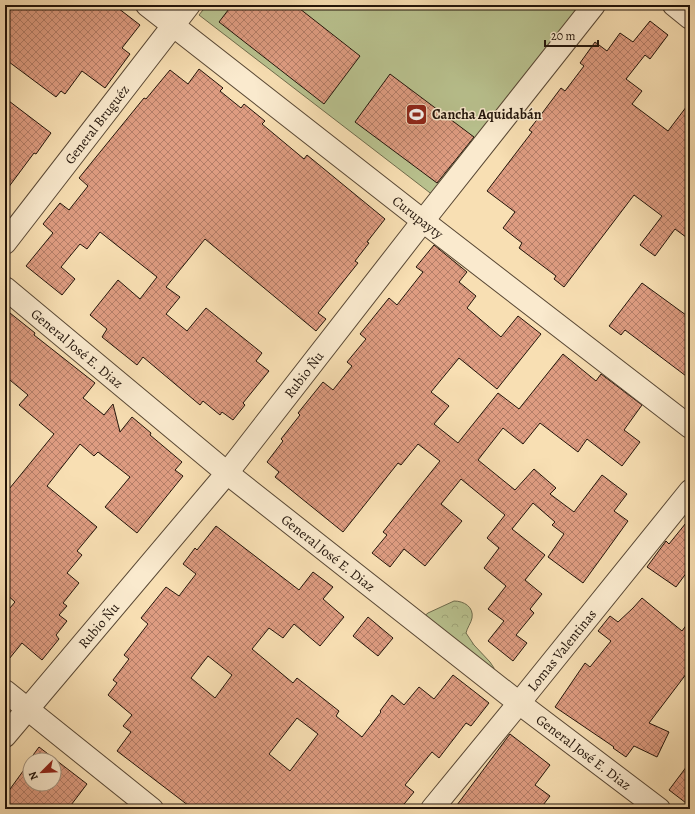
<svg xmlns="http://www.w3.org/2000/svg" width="695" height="814" viewBox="0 0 695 814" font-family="Alegreya,serif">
<defs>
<pattern id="forest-crowns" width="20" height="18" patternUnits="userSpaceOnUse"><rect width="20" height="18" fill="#b9c28f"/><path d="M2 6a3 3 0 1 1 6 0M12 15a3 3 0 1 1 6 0" fill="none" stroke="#9fa67a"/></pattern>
<pattern id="building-cross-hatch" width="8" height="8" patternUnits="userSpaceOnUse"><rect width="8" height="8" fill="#de9c81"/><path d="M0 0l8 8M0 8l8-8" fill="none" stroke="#b47e68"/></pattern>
</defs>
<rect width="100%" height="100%" fill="#f8dfb3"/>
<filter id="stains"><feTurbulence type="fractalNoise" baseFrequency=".005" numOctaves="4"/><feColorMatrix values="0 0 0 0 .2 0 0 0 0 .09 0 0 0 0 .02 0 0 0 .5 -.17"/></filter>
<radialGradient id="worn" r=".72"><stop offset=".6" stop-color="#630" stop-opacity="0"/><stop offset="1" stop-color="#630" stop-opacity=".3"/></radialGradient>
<path fill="url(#forest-crowns)" stroke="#6e6b4c" d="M454 601C464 601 474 607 472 618 471 623 467 628 466 633L474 645 490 662 494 668 493 676 422 618 428 613Z"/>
<polygon fill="#b9c28f" stroke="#6e6b4c" points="207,5 590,5 438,199 199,15"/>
<g fill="url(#building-cross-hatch)" stroke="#22140a" fill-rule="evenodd">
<polygon points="5,5 114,5 140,25 122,48 130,54 105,88 82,71 65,94 61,91 56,97 5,59"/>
<polygon points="232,5 295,5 360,56 324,104 219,22"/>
<polygon points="650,21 668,35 650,59 645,55 626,79 642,91 632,104 668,131 690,102 690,240 675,229 655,256 640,245 662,216 634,195 564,287 554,279 556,276 519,248 522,243 503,228 515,212 487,191 532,132 529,130 543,112 561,88 565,91 584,66 580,63 595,42 607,51 620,33 633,42"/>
<polygon points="199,69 223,88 220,91 241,108 244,104 265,121 262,124 304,159 307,155 385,219 367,242 369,243 355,261 358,263 318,313 326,319 316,331 205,239 166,287 180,297 166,314 187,331 206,308 262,353 256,361 269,371 243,403 245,405 233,420 222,412 220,415 203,401 200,405 143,357 137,365 102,337 107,329 90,315 118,280 140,299 157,277 100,232 87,249 80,244 61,267 75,279 62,295 26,266 53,233 43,224 60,203 69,210 88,186 79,178 144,98 146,99 170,70 188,84"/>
<polygon points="390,74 474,137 437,183 355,122"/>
<polygon points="5,98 51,133 36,154 34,153 5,192"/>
<polygon points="434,245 467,272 459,282 476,296 467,308 501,337 518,316 541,334 497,389 459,358 431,392 449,406 434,424 458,443 498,393 519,409 563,354 596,381 601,374 642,405 624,430 640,442 622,466 587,439 578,452 540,423 523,444 503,428 478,460 515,490 534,469 556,488 550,494 574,512 602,475 627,494 614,511 628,521 583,583 548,557 564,534 552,525 555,522 533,503 512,529 545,555 525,580 542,594 530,609 534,613 516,635 527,643 513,661 488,641 504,621 488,609 506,586 484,568 499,548 487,538 505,515 461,479 441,504 462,521 425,566 404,549 390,567 372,553 387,535 383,532 440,461 418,444 401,465 398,463 343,532 275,477 279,472 267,462 283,441 281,439 300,415 298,413 323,382 333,390 352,366 347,362 366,339 360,334 389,298 397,305 423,272 416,267"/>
<polygon points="642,283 690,318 690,379 625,330 621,335 609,326"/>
<polygon points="5,309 35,333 34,335 95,383 83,398 104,415 113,404 120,432 132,417 151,433 150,435 182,462 175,470 183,476 137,533 105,507 130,477 98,452 94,456 80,444 47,486 97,527 77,551 82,555 67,573 79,583 63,603 67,606 59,615 67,621 56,635 59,639 42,660 22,643 5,664 5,614 15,602 5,593 5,494 54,434 19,405 28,395 5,376"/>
<polygon points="690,518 690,568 676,587 647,567 666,541 669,544"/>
<path d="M216 526 299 590 313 572 333 587 323 599 344 617 320 646 294 624 283 638 269 628 252 649 293 683 297 678 339 711 336 716 362 737 381 712 380 711 392 695 404 705 419 687 434 699 453 675 489 703 471 726 466 723 439 758 432 752 405 785 414 792 400 809H193L117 751 131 732 123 726 132 715 108 695 117 683 113 680 129 659 124 655 148 624 141 618 166 587 179 596 196 574 183 564 195 548 197 550ZM208 656 232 675 215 698 191 678ZM297 718 318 734 290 771 269 754Z"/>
<polygon points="642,598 682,631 690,620 690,669 649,723 669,732 657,757 634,746 626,757 613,748 614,747 555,707 585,663 590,667 611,641 598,631 610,616 618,622 633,608"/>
<polygon points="368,617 393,638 378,656 353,636"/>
<polygon points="510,734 550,765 535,785 550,796 540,809 454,809"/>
<path d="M39 747 87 784 68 809H5V796L26 767 25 766ZM30 760H54V784H30Z"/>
<polygon points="690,762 690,806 669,790"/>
</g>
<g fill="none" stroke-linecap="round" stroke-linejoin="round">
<defs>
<g id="minor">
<path id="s1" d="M147 5 423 221 690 427"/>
<polyline points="674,5 690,18"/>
<path id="s2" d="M5 243 189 5"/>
<path id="s3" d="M5 288 227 473 519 703 659 809"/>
<polyline points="5,691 152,809"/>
<path id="s4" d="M5 736 227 473 423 221 594 5"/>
<path id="s5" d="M432 809 519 703 690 491"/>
</g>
</defs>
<use href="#minor" stroke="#584734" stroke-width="24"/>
<use href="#minor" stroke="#faeace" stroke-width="22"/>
</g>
<defs>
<symbol id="stadium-square" viewBox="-11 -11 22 22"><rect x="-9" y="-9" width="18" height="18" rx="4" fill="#8f2418" stroke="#faeace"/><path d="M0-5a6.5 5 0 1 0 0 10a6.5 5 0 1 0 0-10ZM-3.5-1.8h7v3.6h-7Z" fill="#fff"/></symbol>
</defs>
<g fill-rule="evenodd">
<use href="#stadium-square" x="404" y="102" width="25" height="25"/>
</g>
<g text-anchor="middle" stroke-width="3" stroke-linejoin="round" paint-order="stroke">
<g font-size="14" font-weight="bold" fill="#22140a" stroke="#faeace" text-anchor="start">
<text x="432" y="119">Cancha Aquidabán</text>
</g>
<g font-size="14" fill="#22140a" stroke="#faeace">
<text dy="5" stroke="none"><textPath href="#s2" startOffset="150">General Bruguéz</textPath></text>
<text dy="5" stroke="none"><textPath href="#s1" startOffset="344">Curupayty</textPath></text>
<text dy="5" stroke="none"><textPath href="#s3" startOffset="94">General José E. Diaz</textPath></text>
<text dy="5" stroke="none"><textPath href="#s4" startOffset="469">Rubio Ñu</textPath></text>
<text dy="5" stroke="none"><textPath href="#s3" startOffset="418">General José E. Diaz</textPath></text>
<text dy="5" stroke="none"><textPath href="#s4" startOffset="145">Rubio Ñu</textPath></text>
<text dy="5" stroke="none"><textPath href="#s5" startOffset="205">Lomas Valentinas</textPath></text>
<text dy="5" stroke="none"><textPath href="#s3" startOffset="742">General José E. Diaz</textPath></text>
</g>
</g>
<rect width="695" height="814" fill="none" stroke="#f8dfb3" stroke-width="20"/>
<rect x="6" y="6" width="683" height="802" fill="none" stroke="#22140a" stroke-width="2"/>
<rect x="10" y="10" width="675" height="794" fill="none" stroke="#22140a"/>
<g transform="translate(42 772) rotate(246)"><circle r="19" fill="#faeace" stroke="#a49480"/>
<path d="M0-3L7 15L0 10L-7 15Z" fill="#8f2418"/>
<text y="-6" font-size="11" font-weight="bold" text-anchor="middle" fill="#22140a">N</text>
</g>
<path d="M545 40v6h53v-6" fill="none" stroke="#22140a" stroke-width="2"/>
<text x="551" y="40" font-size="12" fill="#22140a" stroke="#faeace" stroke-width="3" paint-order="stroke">20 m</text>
<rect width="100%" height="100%" filter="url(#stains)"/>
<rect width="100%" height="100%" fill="url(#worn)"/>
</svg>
